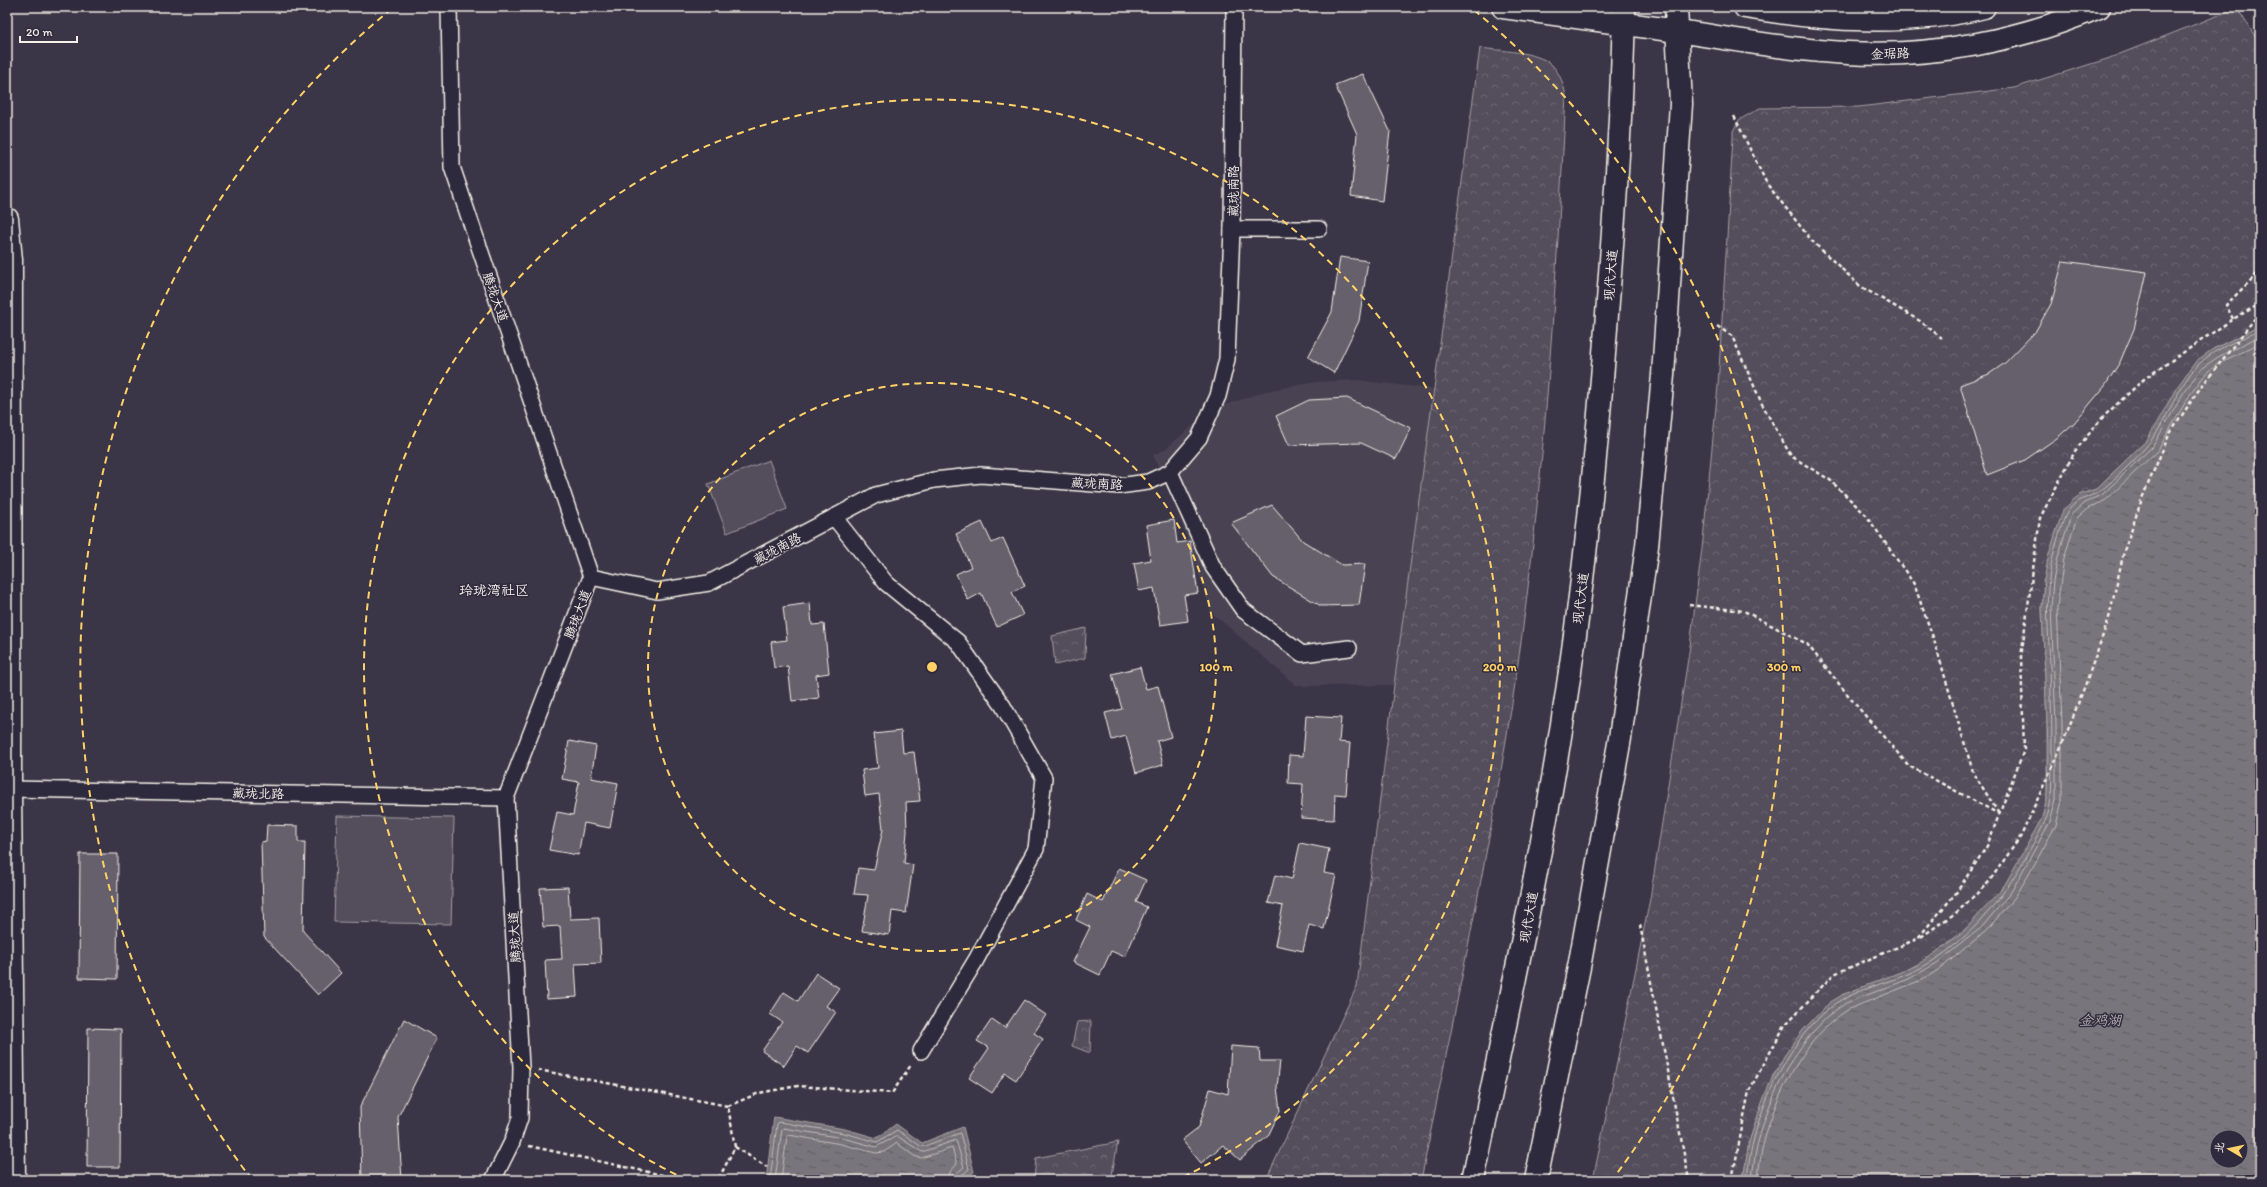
<svg xmlns="http://www.w3.org/2000/svg" width="2267" height="1187" viewBox="0 0 2267 1187" font-family="Itim,'LXGW WenKai TC',sans-serif">
<defs>
<pattern id="forest-crowns" width="20" height="18" patternUnits="userSpaceOnUse"><rect width="20" height="18" fill="#534e5c"/><path d="M2 6a3 3 0 1 1 6 0M12 15a3 3 0 1 1 6 0" fill="none" stroke="#6c6873"/></pattern>
<pattern id="water-ripples" width="26" height="14" patternUnits="userSpaceOnUse"><rect width="26" height="14" fill="#78747b"/><path d="M2 4q2-2 4 0t4 0M15 11q2-2 4 0t4 0" fill="none" stroke="#636063"/></pattern>
</defs>
<rect width="100%" height="100%" fill="#3b3647"/>
<filter id="ink" filterUnits="userSpaceOnUse"><feTurbulence type="fractalNoise" baseFrequency=".025" numOctaves="2"/><feDisplacementMap in="SourceGraphic" scale="8" xChannelSelector="R" yChannelSelector="G"/><feConvolveMatrix kernelMatrix="1 2 1 2 8 2 1 2 1" color-interpolation-filters="sRGB"/></filter>
<g filter="url(#ink)">
<polygon fill="#484352" points="1356,380 1434,389 1394,685 1297,686 1211,612 1178,510 1153,455 1164,450 1213,409 1266,391 1316,382"/>
<g fill="url(#forest-crowns)" stroke="#a4a0a2">
<polygon points="2237,8 2260,44 2260,326 2213,349 2147,440 2096,489 2079,495 2057,529 2044,580 2042,608 2047,724 2047,799 2042,818 2015,868 2003,888 1976,920 1932,956 1905,971 1842,995 1773,1075 1749,1142 1743,1180 1593,1180 1650,899 1690,646 1703,540 1718,386 1733,138 1733,131 1739,120 1760,108 1859,107 2014,88 2107,59"/>
<path d="M1480 48C1500 51 1537 51 1552 65 1560 73 1564 86 1566 96 1555 301 1543 507 1511 710 1486 868 1452 1023 1421 1180H1266L1357 986 1394 685Z"/>
<polygon points="1086,628 1085,658 1055,665 1052,636"/>
<polygon points="1091,1021 1090,1053 1072,1046 1077,1022"/>
<polygon points="1118,1142 1111,1180 1034,1180 1036,1158"/>
</g>
<g fill="#534e5c" stroke="#a4a0a2">
<polygon points="769,460 787,509 727,533 708,484"/>
<polygon points="337,816 454,818 451,924 334,922"/>
</g>
<g fill="url(#water-ripples)" stroke="#aaa6a7" fill-rule="evenodd">
<path d="M2260 326V1180H1743L1749 1142 1765 1094 1784 1056 1803 1030 1829 1003 1842 995 1918 965 1960 935 2003 888 2042 818 2047 799 2048 747 2042 608 2044 580 2049 554 2063 510 2079 495 2096 489 2147 440 2177 387 2196 361 2213 349ZM2217 1137H2241V1161H2217Z"/>
<polygon points="774,1117 845,1129 877,1138 896,1124 922,1143 963,1127 974,1172 961,1180 766,1180"/>
</g>
<g fill="none" stroke-linecap="round" stroke-linejoin="round">
<g stroke="#c2bfbc" stroke-width="1">
<polyline points="770,1180 777,1124 779,1122 844,1133 877,1142 897,1130 922,1147 960,1133 969,1169 961,1176 960,1180"/>
<polyline points="775,1180 782,1129 783,1128 843,1138 876,1147 897,1136 922,1152 956,1140 964,1167 956,1174 955,1180"/>
<polyline points="781,1180 787,1136 789,1135 841,1144 876,1153 884,1152 897,1143 914,1156 921,1158 952,1148 957,1164 950,1172 949,1180"/>
<path d="M1747 1180C1751 1121 1785 1040 1834 1005 1855 990 1884 984 1908 974 1961 951 2001 903 2028 853 2035 840 2045 825 2049 810 2053 792 2051 774 2052 756 2052 725 2051 695 2050 664 2048 617 2043 588 2057 541 2060 532 2063 519 2068 511 2076 499 2089 498 2100 491 2115 480 2138 457 2150 442 2169 418 2177 386 2199 364 2215 348 2240 340 2260 330"/>
<path d="M1752 1180C1756 1119 1793 1036 1846 1003L1909 979 1937 963 1982 927 2011 892 2050 822 2056 800V724L2051 607 2053 581 2058 557 2071 515 2084 503 2102 495 2153 446 2184 392 2202 368 2218 357 2260 336"/>
<path d="M1758 1180C1761 1121 1798 1040 1849 1009L1924 979 1941 968 1986 931 2015 897 2028 876 2056 825 2062 801V723L2057 607 2064 558 2077 518 2087 509 2106 500 2158 450 2189 396 2207 372 2221 362 2260 343"/>
</g>
</g>
<g fill="#65616c" stroke="#f4f1e8">
<polygon points="1363,74 1390,131 1382,201 1351,196 1357,134 1335,85"/>
<polygon points="1340,257 1368,261 1359,321 1334,373 1308,357 1332,312"/>
<polygon points="2063,261 2147,272 2134,329 2120,362 2105,386 2074,423 2057,438 2025,460 1987,475 1960,385 1989,374 2005,363 2035,332 2051,304"/>
<polygon points="1347,398 1411,428 1396,459 1361,443 1289,445 1276,416 1309,400"/>
<polygon points="1272,505 1303,541 1342,565 1365,564 1359,605 1321,606 1273,577 1231,523"/>
<polygon points="1174,520 1177,543 1190,541 1198,593 1184,595 1188,621 1160,625 1154,588 1139,591 1134,563 1151,560 1146,525"/>
<polygon points="982,522 992,543 1003,538 1025,586 1012,592 1023,615 997,627 981,593 968,600 956,574 971,567 956,534"/>
<polygon points="810,603 812,625 824,624 829,673 816,675 819,698 792,701 788,666 774,668 771,642 787,640 783,607"/>
<polygon points="1140,667 1146,689 1158,686 1171,737 1157,741 1163,765 1136,773 1126,736 1112,740 1105,713 1122,709 1112,674"/>
<polygon points="1306,716 1341,718 1339,742 1350,743 1346,795 1335,794 1334,820 1301,818 1303,784 1288,783 1289,755 1303,756"/>
<polygon points="901,731 903,753 914,752 920,801 906,802 907,832 904,863 913,865 906,913 892,911 889,935 862,931 868,895 854,894 858,868 874,870 883,829 879,794 865,796 862,770 878,768 874,734"/>
<polygon points="569,741 596,746 591,778 618,783 610,828 584,823 578,855 549,850 557,812 573,815 579,782 562,779"/>
<polygon points="267,825 298,826 298,842 305,842 303,931 341,973 318,995 264,937 261,842 266,841"/>
<polygon points="1300,843 1329,849 1324,873 1336,875 1324,929 1309,925 1303,951 1275,945 1283,906 1268,903 1275,875 1292,879"/>
<polygon points="80,854 118,854 117,979 79,978"/>
<polygon points="1119,868 1146,880 1136,902 1147,907 1125,957 1111,951 1100,975 1073,962 1090,927 1076,920 1087,894 1103,902"/>
<polygon points="568,887 570,919 599,918 601,963 575,964 577,997 547,999 545,960 562,959 560,926 543,927 540,888"/>
<polygon points="816,973 839,988 826,1006 836,1012 808,1053 797,1046 784,1066 762,1051 782,1022 770,1014 784,992 798,1001"/>
<polygon points="1024,1000 1046,1015 1034,1033 1043,1039 1016,1080 1005,1073 992,1093 969,1078 989,1048 977,1041 992,1019 1005,1028"/>
<polygon points="404,1019 437,1038 398,1117 402,1180 362,1180 360,1107"/>
<polygon points="88,1028 121,1029 120,1167 87,1167"/>
<polygon points="1231,1046 1259,1048 1260,1061 1280,1061 1277,1087 1280,1111 1268,1136 1240,1160 1223,1145 1201,1163 1182,1140 1199,1127 1210,1089 1228,1094"/>
</g>
<g fill="none" stroke-linecap="round" stroke-linejoin="round">
<defs>
<g id="minor">
<polyline points="449,7 452,167 591,577 506,798 521,1067 520,1118 512,1142 493,1180"/>
<polyline points="1232,229 1319,229"/>
<polyline points="1170,472 1213,567 1243,610 1302,654 1349,648"/>
<polyline points="834,517 886,583 958,642 1003,706 1044,778 1036,849 976,960 921,1051"/>
<polyline points="591,577 657,591 709,583 876,495 934,480 981,475 1119,486 1148,482 1170,472 1199,438 1218,396 1227,359 1232,229 1234,7"/>
<polyline points="10,789 506,798"/>
</g>
<g id="secondary">
<path d="M1745 7C1824 20 1906 27 1984 7"/>
<path d="M1677 31C1734 39 1790 50 1848 53 1932 58 2022 40 2099 7"/>
<polyline points="7,219 11,260 10,789 14,1180"/>
</g>
<g id="primary">
<polyline points="1503,7 1677,31"/>
<path d="M1473 1180C1504 1028 1538 877 1562 724 1583 593 1596 461 1606 328 1614 221 1622 114 1624 7"/>
<polyline points="1536,1180 1580,962 1620,738 1647,546 1663,375 1681,104 1676,7"/>
</g>
</defs>
<use href="#minor" stroke="#f4f1e8" stroke-width="18"/>
<use href="#secondary" stroke="#f4f1e8" stroke-width="25"/>
<use href="#primary" stroke="#f4f1e8" stroke-width="25"/>
<g stroke="#f4f1e8" stroke-width="2.5" stroke-dasharray="4 3" stroke-linecap="butt">
<polyline points="1734,116 1767,184 1812,241 1860,286 1920,321 1942,338"/>
<polyline points="2233,319 2226,305 2257,274"/>
<polyline points="1717,326 1732,336 1762,404 1791,456 1830,480 1866,515 1914,584 1934,640 1973,772 1999,814"/>
<polyline points="1689,605 1744,611 1807,644 1856,705 1909,766 1999,814"/>
<polyline points="1640,925 1689,1180"/>
<polyline points="1921,937 1957,912 1988,883 2021,836 2064,740 2086,683 2109,618 2124,551 2143,496 2169,435 2198,391 2260,312"/>
<polyline points="538,1070 728,1106 735,1147 718,1180"/>
<polyline points="728,1106 759,1093 798,1086 892,1093 911,1065"/>
<polyline points="529,1146 685,1180"/>
<polyline points="735,1147 767,1167"/>
<polyline points="1732,1180 1749,1091 1785,1025 1834,974 1917,939 1956,893 1987,846 2024,750 2021,657 2040,518 2075,451 2103,417 2144,379 2233,319 2260,304"/>
</g>
<use href="#minor" stroke="#2f2a3d" stroke-width="15"/>
<use href="#secondary" stroke="#2f2a3d" stroke-width="22"/>
<use href="#primary" stroke="#2f2a3d" stroke-width="22"/>
</g>
</g>
<g fill="none" stroke="#ffd166" stroke-width="2" stroke-dasharray="7 5">
<circle cx="932" cy="667" r="284"/>
<path d="M687 1180A568 568 0 1 1 1177 1180"/>
<path d="M252 1180A852 852 0 0 1 390 10M1474 10A852 852 0 0 1 1612 1180"/>
</g>
<g text-anchor="middle" stroke-width="3" stroke-linejoin="round" paint-order="stroke">
<g font-size="13" fill="#f4f1e8" stroke="#2f2a3d">
<text transform="translate(1890 53) rotate(-2)" y="5">金琚路</text>
<text transform="translate(1233 191) rotate(-90)" y="5">藏珑南路</text>
<text transform="translate(1610 275) rotate(-86)" y="5">现代大道</text>
<text transform="translate(496 297) rotate(71)" y="5">腾珑大道</text>
<text transform="translate(1097 483) rotate(3)" y="5">藏珑南路</text>
<text transform="translate(777 548) rotate(-28)" y="5">藏珑南路</text>
<text transform="translate(1580 598) rotate(-83)" y="5">现代大道</text>
<text transform="translate(577 614) rotate(-69)" y="5">腾珑大道</text>
<text transform="translate(258 793) rotate(1)" y="5">藏珑北路</text>
<text transform="translate(1528 917) rotate(-80)" y="5">现代大道</text>
<text transform="translate(514 937) rotate(-93)" y="5">腾珑大道</text>
</g>
<g font-size="14" fill="#f4f1e8" stroke="#2f2a3d">
<text x="494" y="595">玲珑湾社区</text>
</g>
<g font-size="14" font-style="italic" fill="#b6b2b2" stroke="#2f2a3d">
<text x="2100" y="1025">金鸡湖</text>
</g>
</g>
<circle cx="932" cy="667" r="6" fill="#ffd166" stroke="#2f2a3d" stroke-width="2"/>
<g font-size="12" text-anchor="middle" font-weight="bold" fill="#ffd166" stroke="#2f2a3d" stroke-width="3" stroke-linejoin="round" paint-order="stroke">
<text x="1216" y="671">100 m</text>
<text x="1500" y="671">200 m</text>
<text x="1784" y="671">300 m</text>
</g>
<rect width="2267" height="1187" fill="none" stroke="#2f2a3d" stroke-width="24"/>
<rect x="12" y="12" width="2243" height="1163" fill="none" stroke="#f4f1e8" stroke-width="1.5" filter="url(#ink)"/>
<g transform="translate(2229 1149) rotate(279)"><circle r="19" fill="#2f2a3d" stroke="#7e7a81"/>
<path d="M0-3L7 15L0 10L-7 15Z" fill="#ffd166"/>
<text y="-6" font-size="11" font-weight="bold" text-anchor="middle" fill="#f4f1e8">北</text>
</g>
<path d="M20 36v6h57v-6" fill="none" stroke="#f4f1e8" stroke-width="2"/>
<text x="26" y="36" font-size="12" fill="#f4f1e8" stroke="#2f2a3d" stroke-width="3" paint-order="stroke">20 m</text>
</svg>
